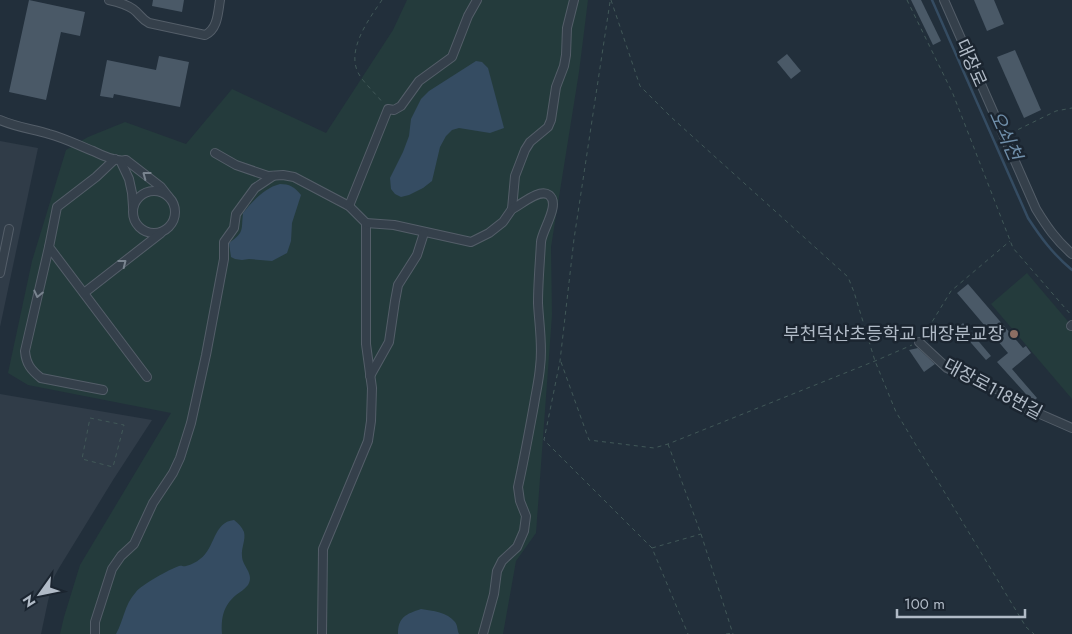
<svg xmlns="http://www.w3.org/2000/svg" width="1072" height="634" viewBox="0 0 1072 634" font-family="Jost,'Noto Sans KR',sans-serif">
<rect width="100%" height="100%" fill="#222f3b"/>
<g fill="#303c48">
<polygon points="0,141 38,148 0,327"/>
<polygon points="0,394 152,420 113,480 59,568 54,577 48,601 41,634 0,634"/>
</g>
<g fill="#243b3c">
<polygon points="407,0 588,0 579,72 551,247 552,315 536,533 516,561 503,634 60,634 64,617 80,565 171,413 28,385 8,373 32,261 66,150 88,137 125,122 186,144 232,89 326,133 393,30"/>
<polygon points="1027,273 1072,326 1072,399 991,304"/>
</g>
<g fill="#354c62">
<polygon points="476,61 482,62 488,68 504,128 490,133 459,128 452,130 446,136 440,147 432,181 423,188 409,195 401,197 395,194 391,189 390,178 403,152 409,136 411,119 421,99 429,91"/>
<path d="M280 184C289 184 295 187 301 195L292 223 291 241 287 253 272 261 249 259 242 260 235 259 231 257 229 243C245 232 241 230 243 213 253 201 264 188 280 184Z"/>
<path d="M234 520C238 523 242 527 244 532 246 540 241 548 242 556 242 566 255 574 248 585 245 589 240 592 236 595 223 606 221 618 222 634H116C124 620 124 605 136 592 141 585 170 569 179 566 183 565 182 567 186 566 190 565 197 562 200 559 215 549 213 522 234 520Z"/>
<path d="M421 609C433 611 447 612 455 622 458 626 457 630 459 634H398C398 617 406 614 421 609Z"/>
</g>
<g fill="none" stroke-linecap="round" stroke-linejoin="round">
<path stroke="#354c62" stroke-width="2.5" d="M932 0 1028 218C1041 238 1053 254 1072 270"/>
</g>
<g fill="#4a5967">
<polygon points="29,0 85,12 80,36 61,32 46,100 9,92"/>
<polygon points="153,0 184,0 182,12 152,6"/>
<polygon points="911,0 921,0 941,41 933,45"/>
<polygon points="974,0 994,0 1004,24 987,31"/>
<polygon points="1015,50 1041,110 1024,118 997,57"/>
<polygon points="787,54 801,71 791,79 777,62"/>
<polygon points="159,56 189,62 180,107 114,94 113,98 100,96 107,60 156,70"/>
<polygon points="968,284 1023,348 1026,346 1031,353 1012,369 1037,398 1033,402 997,362 1008,353 957,293"/>
<polygon points="963,323 991,356 986,360 958,328"/>
<polygon points="918,348 935,364 924,372 909,350"/>
</g>
<g fill="none" stroke-linecap="round" stroke-linejoin="round">
<defs>
<g id="minor">
<path d="M109 0C118 2 126 4 133 9 140 14 141 19 149 23L205 35C218 29 218 12 220 0"/>
<path d="M944 0 1036 209C1047 227 1056 240 1072 254"/>
<path d="M0 120C16 127 32 129 49 134 64 138 78 145 93 151 101 155 117 162 126 160L161 187 168 196"/>
<polyline points="215,153 236,165 268,176 283,175 294,177 349,206 366,223 366,344 372,388 371,421 368,441 323,549 322,634"/>
<polyline points="115,159 96,177 57,207 49,247 147,377"/>
<polyline points="121,162 129,179 132,193 133,207"/>
<circle cx="154" cy="212" r="21"/>
<polyline points="349,206 388,109 394,110 401,106 419,81 452,57 468,16 477,0"/>
<polyline points="366,223 394,225 471,242 489,233 503,222 512,209 515,176 525,150 530,142 548,127 551,120 556,87 564,66 566,55 567,28 574,0"/>
<path d="M49 247 25 351C26 364 31 370 41 378L103 390"/>
<polyline points="0,273 9,229"/>
<polyline points="84,293 161,233"/>
<polyline points="1071,326 1072,325"/>
<polyline points="919,342 947,368 972,380 999,390 1024,407 1072,428"/>
<polyline points="370,376 389,342 395,301 398,285 417,255 424,233"/>
<polyline points="95,634 95,622 112,569 121,556 134,544 153,503 173,473 180,458 191,423 206,355 224,259 224,242 234,228 236,214 255,188 273,176"/>
<path d="M483 634 494 594 497 571 502 561 517 547 524 531 526 516 520 501 518 487C524 460 529 432 534 405 536 392 539 380 540 367 543 346 539 324 538 303 538 283 540 261 541 242 542 230 561 204 549 195 539 188 521 205 512 209"/>
</g>
</defs>
<use href="#minor" stroke="#545e69" stroke-width="10"/>
<g stroke="#415858" stroke-width="1" stroke-dasharray="4 4" stroke-linecap="butt">
<path d="M382 0C369 19 344 52 360 76 366 85 376 94 383 103"/>
<polyline points="611,0 640,86 671,117 848,277 854,292 875,361 896,412 1026,627 1034,634"/>
<polyline points="907,0 953,94 1013,248 1072,316"/>
<polyline points="610,2 574,239 560,361 544,440 652,548 688,634"/>
<polyline points="1011,133 1056,111 1072,108"/>
<polyline points="924,335 951,291 1010,241"/>
<polyline points="561,362 589,440 654,448 668,444 875,361 912,345"/>
<polygon points="90,418 124,425 113,467 82,459"/>
<polyline points="668,444 701,534 733,634"/>
<polyline points="652,548 701,534"/>
<polyline points="726,634 733,633"/>
</g>
<use href="#minor" stroke="#35404b" stroke-width="8"/>
</g>
<defs><path id="oneway-chevron" d="M-2-3.5L2.5 0L-2 3.5" fill="none" stroke-width="1.6" stroke-linecap="round" stroke-linejoin="round" transform="scale(1.25)"/></defs>
<g stroke="#79848f">
<use href="#oneway-chevron" transform="translate(146 175) rotate(-143)"/>
<use href="#oneway-chevron" transform="translate(123 263) rotate(-38)"/>
<use href="#oneway-chevron" transform="translate(38 294) rotate(103)"/>
</g>
<circle fill="#8d6e63" stroke="#1b2530" stroke-width="2" cx="1014" cy="334" r="5"/>
<g text-anchor="middle" stroke-width="5" stroke-linejoin="round" paint-order="stroke">
<g font-size="18" fill="#b1bbc7" stroke="#1b2530">
<text transform="translate(971 63) rotate(66)" y="6">대장로</text>
<text transform="translate(993 389) rotate(28)" y="6">대장로118번길</text>
</g>
<g font-size="18" fill="#b1bbc7" stroke="#1b2530" text-anchor="end">
<text x="1004" y="340">부천덕산초등학교 대장분교장</text>
</g>
<g font-size="19" font-style="italic" fill="#708faa" stroke="#1b2530">
<text transform="translate(1006 135) rotate(66)" y="7">오쇠천</text>
</g>
</g>
<g transform="translate(40 594) rotate(237)" stroke="#1b2530" stroke-width="4" paint-order="stroke">
<path d="M0-4L9 19L0 12L-9 19Z" fill="#b1bbc7"/>
<text y="-8" font-size="14" font-weight="bold" text-anchor="middle" fill="#b1bbc7">N</text>
</g>
<path d="M897 609v8h128v-8" fill="none" stroke="#b1bbc7" stroke-width="2.5"/>
<text x="904" y="609" font-size="15" fill="#b1bbc7" stroke="#1b2530" stroke-width="4" paint-order="stroke">100 m</text>
</svg>
